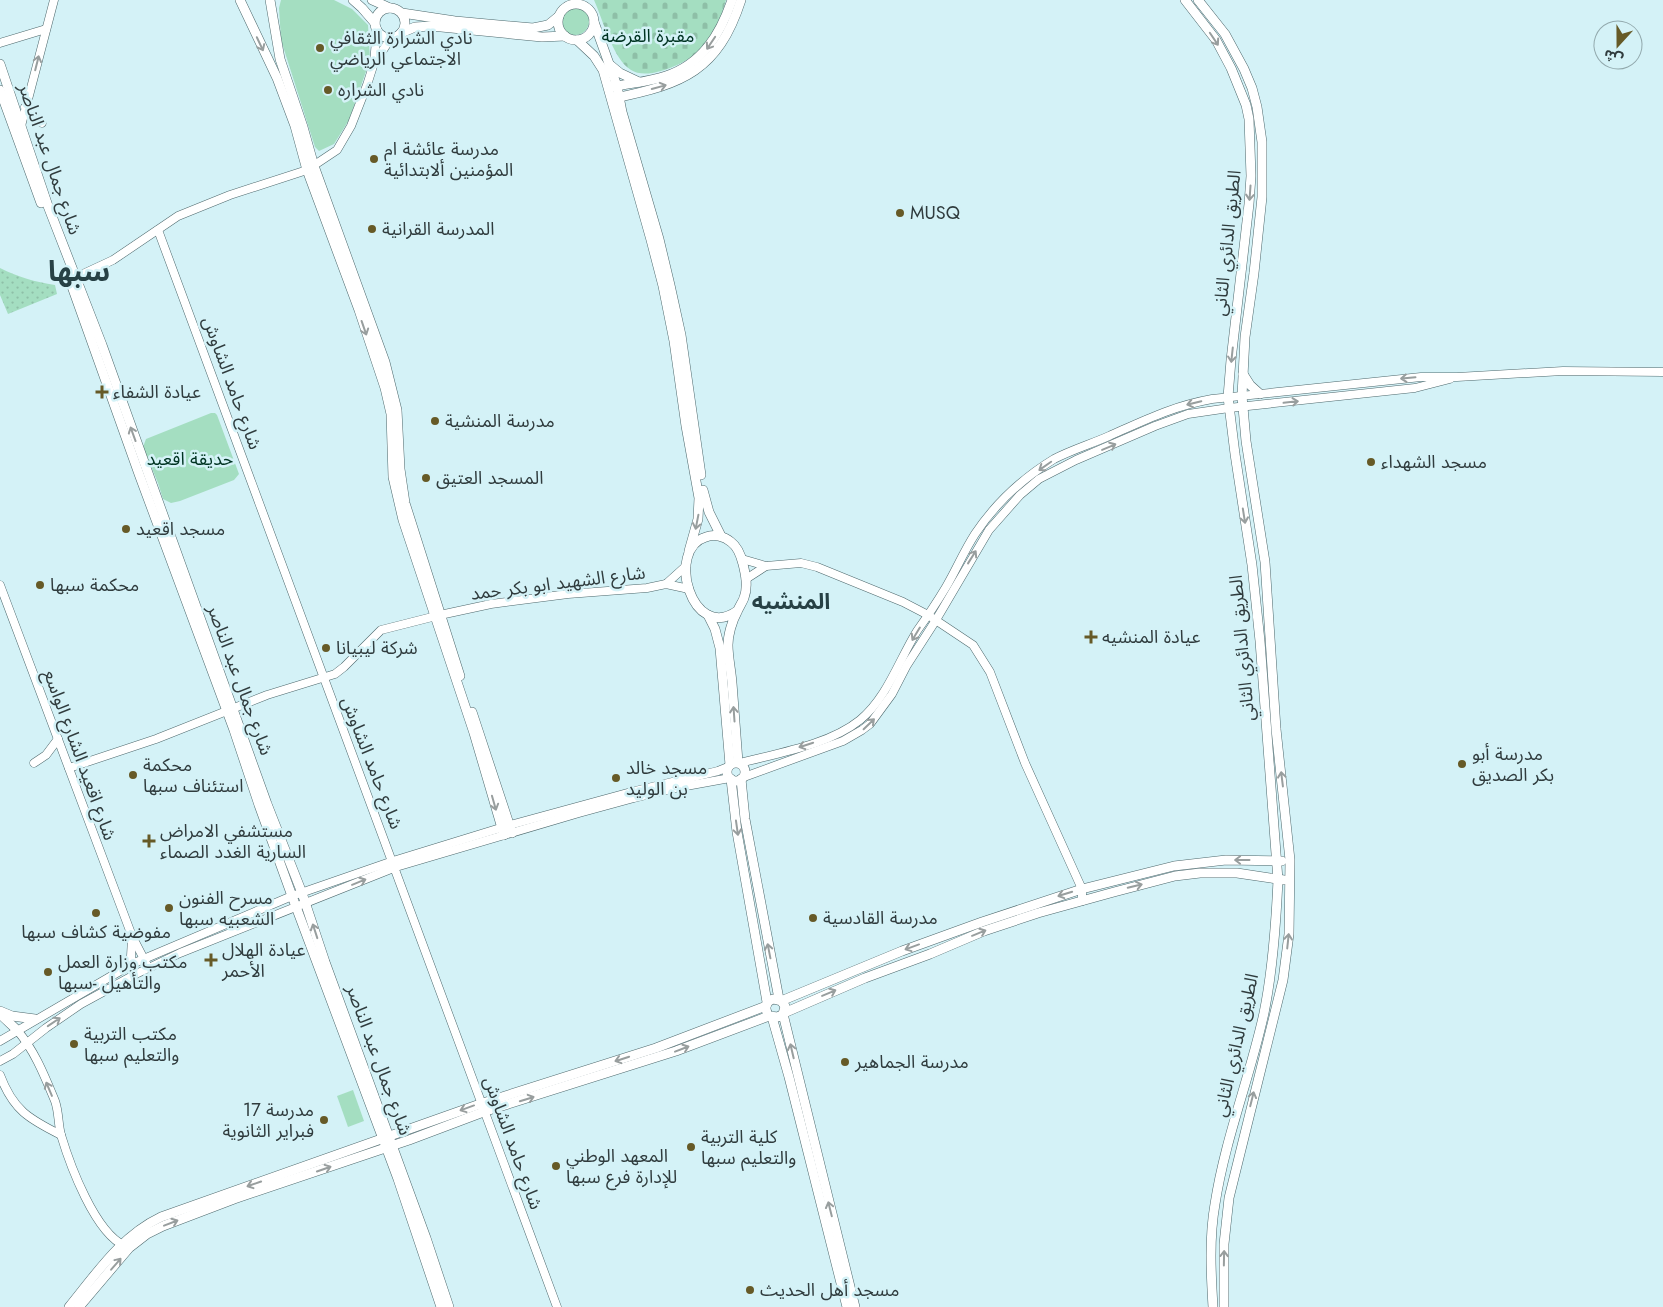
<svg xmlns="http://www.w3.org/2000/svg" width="1663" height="1307" viewBox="0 0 1663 1307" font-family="Jost,'Noto Sans Arabic',sans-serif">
<defs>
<pattern id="cemetery-stones" width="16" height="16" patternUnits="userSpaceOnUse" patternTransform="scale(1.25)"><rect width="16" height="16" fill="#a4dec1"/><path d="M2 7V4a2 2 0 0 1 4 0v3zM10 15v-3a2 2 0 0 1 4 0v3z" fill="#8ebfa7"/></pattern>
<pattern id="park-dots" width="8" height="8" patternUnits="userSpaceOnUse" patternTransform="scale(1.25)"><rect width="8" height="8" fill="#a4dec1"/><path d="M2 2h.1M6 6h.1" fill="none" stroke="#8ebfa7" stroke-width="1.8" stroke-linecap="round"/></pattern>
</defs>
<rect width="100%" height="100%" fill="#d4f2f7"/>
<path fill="url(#cemetery-stones)" d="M594 0H726C721 16 717 37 704 48 690 61 649 82 631 70 613 59 603 20 594 0Z"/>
<path fill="url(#park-dots)" d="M0 268C18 277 35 282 55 285L57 294 8 314 0 295Z"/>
<g fill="#a4dec1">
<polygon points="281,0 334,0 352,9 368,25 370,60 349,120 334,144 319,151 315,147 281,40 279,8"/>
<circle cx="575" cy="21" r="14"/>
<polygon points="211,413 215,413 217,415 239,474 234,480 180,501 171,503 163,499 158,483 143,447 146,439"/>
<polygon points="353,1090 364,1121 348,1127 337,1096"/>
</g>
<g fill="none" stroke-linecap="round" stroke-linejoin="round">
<defs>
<g id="secondary">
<polyline points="0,43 46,29"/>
<polyline points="375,62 391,38"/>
<polyline points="25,107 34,118 42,123"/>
<polyline points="21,126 54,0"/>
<polyline points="158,230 557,1307"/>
<polyline points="70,280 113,260 178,216 230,195 307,170 337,150 351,126 367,85 374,63 377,29"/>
<polyline points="742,559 766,566 801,563 817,567 903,602 928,615 973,645 990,672 1025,763 1082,889 1082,901"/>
<polyline points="746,579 766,566"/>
<polyline points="666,584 686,566"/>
<polyline points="0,585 132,936 146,963"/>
<polyline points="34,763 46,755 58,739"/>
<path d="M740 763C778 753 829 745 860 720 887 698 899 660 917 631 927 617 937 602 946 587 956 570 964 551 975 534 995 504 1023 478 1054 459 1071 450 1091 444 1109 436 1145 420 1173 406 1212 399L1421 377H1457L1563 371 1663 372"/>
<polyline points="69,768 156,739 267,695 335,674 344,667 381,630 440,615 491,604 568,594 647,588 666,584 689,589"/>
<polyline points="744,777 843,741 862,730 870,724 892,694 907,665 936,620 989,530 1020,495 1039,479 1076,460 1155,426 1188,414 1229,408 1415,388 1450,379"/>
<polyline points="132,938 131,956 133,968"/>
<path d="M17 1030C35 1051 45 1077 55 1101 59 1112 58 1124 61 1135 70 1165 95 1233 125 1246"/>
<polyline points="0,1041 132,964 292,896 393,861 510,825 631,792 718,771 728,767"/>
<polyline points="0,1061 13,1054 46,1028 81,1004 136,974 180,953 396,867 579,813 634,798 675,788 730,778"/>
<path d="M0 1075C13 1110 29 1119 61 1135"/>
</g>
<g id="primary">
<polyline points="240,0 277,78 295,126 307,170 359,310 385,388 391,414 393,477 403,520 474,733 504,835"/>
<polyline points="270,0 280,59 303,127 314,166 385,362 397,410 400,469 405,503 460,676"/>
<polyline points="353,0 362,8 375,23"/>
<polyline points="372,0 390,8"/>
<path d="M1185 0 1216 40 1231 68 1246 105 1249 119 1251 176 1249 204 1231 360 1228 397 1235 454 1252 565 1260 641 1278 880C1276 924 1273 969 1264 1013 1250 1077 1225 1139 1215 1204 1209 1238 1211 1274 1213 1307"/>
<polyline points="1198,0 1225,34 1244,69 1252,88 1257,107 1262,142 1262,197 1254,273 1245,337 1242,396 1246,441 1265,562 1276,729 1290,860 1289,934 1283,980 1229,1198 1224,1244 1224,1307"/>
<circle cx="576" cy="22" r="18"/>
<circle cx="390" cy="23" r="15"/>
<polyline points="402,13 455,21 533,28 548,25 559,16"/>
<polyline points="594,22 617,86 622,112 659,239 670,285 681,335 701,475"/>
<polyline points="401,33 415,27 431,26 542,37 565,36"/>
<polyline points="577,40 594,56 603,70 651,240 663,286 674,341 686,426 699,498 698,519 689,551"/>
<polyline points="0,64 48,206 102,345 267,804 302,893 325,962 426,1238 449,1307"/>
<polyline points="609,64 620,73 639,82"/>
<path d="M612 87C630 83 649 82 666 76 702 64 720 35 732 0"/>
<polyline points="0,90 41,203"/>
<path d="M615 98C683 84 718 71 741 0"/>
<polyline points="69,278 139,474 234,730 259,805 292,896 398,1179 441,1307"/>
<polyline points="1243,374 1250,385 1260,394"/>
<polyline points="703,490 709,512 721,536"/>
<path d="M737 611C692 643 665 549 706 537 714 534 724 536 731 542 738 547 741 556 743 564 746 576 748 587 744 598 742 603 739 607 737 612 732 621 728 635 728 645 728 657 731 670 732 683 734 709 736 736 738 762"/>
<polyline points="708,615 715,629 720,648 730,765"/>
<polyline points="472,712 512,833"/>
<circle cx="736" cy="772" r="9"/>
<polyline points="731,779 737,832 767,1002"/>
<polyline points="741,779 745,819 779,999"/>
<path d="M781 1001 785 1006 783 1014 778 1017 769 1016C764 1009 765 1002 773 999L781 1001 902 951 982 922 1082 889 1174 866 1226 860 1282 861"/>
<polyline points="0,1011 12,1016 35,1019"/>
<polyline points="784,1013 865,978 930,954 984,931 1038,913 1114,892 1175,876 1200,873 1237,873 1284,880"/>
<polyline points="0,1014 17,1030"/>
<polyline points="783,1014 855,1307"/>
<polyline points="772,1017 789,1077 847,1307"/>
<path d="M69 1307C96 1274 121 1236 161 1217L483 1103 656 1048 766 1006"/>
<polyline points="79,1307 129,1248 147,1234 163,1226 234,1199 409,1140 486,1111 676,1051 769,1016"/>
</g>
</defs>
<use href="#secondary" stroke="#4d686c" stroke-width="9"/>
<use href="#primary" stroke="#4d686c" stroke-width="10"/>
<use href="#secondary" stroke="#fff" stroke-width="8"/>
<use href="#primary" stroke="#fff" stroke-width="9"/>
</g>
<defs><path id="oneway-shaft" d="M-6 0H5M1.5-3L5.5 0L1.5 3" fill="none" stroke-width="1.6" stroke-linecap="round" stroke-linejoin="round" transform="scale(1.25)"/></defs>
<g stroke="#989e9e">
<use href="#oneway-shaft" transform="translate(1214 39) rotate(56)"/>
<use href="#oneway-shaft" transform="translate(711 43) rotate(124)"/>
<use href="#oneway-shaft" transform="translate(260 44) rotate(65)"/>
<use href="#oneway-shaft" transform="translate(37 63) rotate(-76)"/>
<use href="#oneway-shaft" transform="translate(659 87) rotate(-15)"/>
<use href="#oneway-shaft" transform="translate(1250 193) rotate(94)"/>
<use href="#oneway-shaft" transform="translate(364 328) rotate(71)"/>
<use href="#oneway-shaft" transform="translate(1232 355) rotate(96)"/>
<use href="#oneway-shaft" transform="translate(1408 378) rotate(175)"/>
<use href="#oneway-shaft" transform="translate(1291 402) rotate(-6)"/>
<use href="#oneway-shaft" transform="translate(1194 403) rotate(167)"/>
<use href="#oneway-shaft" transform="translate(133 434) rotate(-110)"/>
<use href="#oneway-shaft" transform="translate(1109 447) rotate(-23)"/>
<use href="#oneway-shaft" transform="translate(1045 466) rotate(145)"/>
<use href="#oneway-shaft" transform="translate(1244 516) rotate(81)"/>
<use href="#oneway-shaft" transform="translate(697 522) rotate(101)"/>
<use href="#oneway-shaft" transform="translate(972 557) rotate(-58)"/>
<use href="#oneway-shaft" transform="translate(916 634) rotate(121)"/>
<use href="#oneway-shaft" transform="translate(734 714) rotate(-94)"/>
<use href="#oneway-shaft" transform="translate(869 724) rotate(-44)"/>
<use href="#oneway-shaft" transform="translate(806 745) rotate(162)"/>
<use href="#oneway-shaft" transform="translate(1282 779) rotate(-97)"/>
<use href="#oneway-shaft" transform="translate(494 803) rotate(74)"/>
<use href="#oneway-shaft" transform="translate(737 828) rotate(82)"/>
<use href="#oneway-shaft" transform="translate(1242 860) rotate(180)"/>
<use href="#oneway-shaft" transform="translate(359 882) rotate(-22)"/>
<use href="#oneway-shaft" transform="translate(1135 886) rotate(-14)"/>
<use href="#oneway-shaft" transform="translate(1065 894) rotate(163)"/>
<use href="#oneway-shaft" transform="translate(315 931) rotate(-108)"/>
<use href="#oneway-shaft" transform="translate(979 933) rotate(-22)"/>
<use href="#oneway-shaft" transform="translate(1288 941) rotate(-84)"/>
<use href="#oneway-shaft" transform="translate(912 947) rotate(160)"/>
<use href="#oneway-shaft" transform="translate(769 951) rotate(-101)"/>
<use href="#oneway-shaft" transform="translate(829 993) rotate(-23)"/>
<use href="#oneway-shaft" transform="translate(54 1022) rotate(-34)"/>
<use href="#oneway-shaft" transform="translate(682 1049) rotate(-21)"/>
<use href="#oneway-shaft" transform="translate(792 1051) rotate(-103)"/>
<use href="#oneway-shaft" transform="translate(622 1059) rotate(162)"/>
<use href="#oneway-shaft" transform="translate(49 1089) rotate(-113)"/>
<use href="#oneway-shaft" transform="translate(527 1099) rotate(-17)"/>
<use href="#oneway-shaft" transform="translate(1252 1099) rotate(-76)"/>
<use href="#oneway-shaft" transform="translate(467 1108) rotate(160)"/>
<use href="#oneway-shaft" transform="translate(324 1169) rotate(-19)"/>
<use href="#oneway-shaft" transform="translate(254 1184) rotate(161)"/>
<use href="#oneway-shaft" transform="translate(830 1209) rotate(-104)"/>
<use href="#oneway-shaft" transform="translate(171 1223) rotate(-21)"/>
<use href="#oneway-shaft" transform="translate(1224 1258) rotate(-89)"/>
<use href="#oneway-shaft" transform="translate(116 1264) rotate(-49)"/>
</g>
<g fill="#665a27" stroke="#d4f2f7" stroke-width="2">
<circle cx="320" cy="48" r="5"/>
<circle cx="328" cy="90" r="5"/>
<circle cx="374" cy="159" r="5"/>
<circle cx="900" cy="213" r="5"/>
<circle cx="372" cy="229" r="5"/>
<path d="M99.5 384.5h5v5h5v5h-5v5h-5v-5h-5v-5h5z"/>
<circle cx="435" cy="421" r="5"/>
<circle cx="1371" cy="462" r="5"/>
<circle cx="426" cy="478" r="5"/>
<circle cx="126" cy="529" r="5"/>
<circle cx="40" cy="585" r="5"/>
<path d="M1088.5 629.5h5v5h5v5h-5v5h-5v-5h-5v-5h5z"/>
<circle cx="326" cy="648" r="5"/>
<circle cx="1462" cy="764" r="5"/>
<circle cx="133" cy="775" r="5"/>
<circle cx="616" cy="778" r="5"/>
<path d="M146.5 833.5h5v5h5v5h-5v5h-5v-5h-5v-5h5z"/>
<circle cx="169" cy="908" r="5"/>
<circle cx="96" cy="913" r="5"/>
<circle cx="813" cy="918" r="5"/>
<path d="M208.5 952.5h5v5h5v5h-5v5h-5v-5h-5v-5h5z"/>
<circle cx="48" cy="972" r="5"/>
<circle cx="74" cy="1044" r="5"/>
<circle cx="845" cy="1062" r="5"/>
<circle cx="324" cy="1120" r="5"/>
<circle cx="691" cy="1147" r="5"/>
<circle cx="556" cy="1166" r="5"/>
<circle cx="750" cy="1290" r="5"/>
</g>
<g text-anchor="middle" stroke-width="5" stroke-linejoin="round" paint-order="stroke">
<g font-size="18" fill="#003422" stroke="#d4f2f7">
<text x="648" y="42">مقبرة القرضة</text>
<text x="190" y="465">حديقة اقعيد</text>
</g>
<g font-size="18" fill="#303c3e" stroke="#d4f2f7" text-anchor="start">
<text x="330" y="44">نادي الشرارة الثقافي<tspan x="330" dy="21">الاجتماعي الرياضي</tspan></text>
<text x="338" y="96">نادي الشراره</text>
<text x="384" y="155">مدرسة عائشة ام<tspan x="384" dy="21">المؤمنين ألابتدائية</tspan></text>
<text x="910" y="219">MUSQ</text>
<text x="382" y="235">المدرسة القرانية</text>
<text x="113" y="398">عيادة الشفاء</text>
<text x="445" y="427">مدرسة المنشية</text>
<text x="1381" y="468">مسجد الشهداء</text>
<text x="436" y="484">المسجد العتيق</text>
<text x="136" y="535">مسجد اقعيد</text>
<text x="50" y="591">محكمة سبها</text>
<text x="1102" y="643">عيادة المنشيه</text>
<text x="336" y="654">شركة ليبيانا</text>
<text x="1472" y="760">مدرسة أبو<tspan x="1472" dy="21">بكر الصديق</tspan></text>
<text x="143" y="771">محكمة<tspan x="143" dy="21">استئناف سبها</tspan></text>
<text x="626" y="774">مسجد خالد<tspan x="626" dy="21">بن الوليد</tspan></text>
<text x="160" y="837">مستشفي الامراض<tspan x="160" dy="21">السارية الغدد الصماء</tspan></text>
<text x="179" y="904">مسرح الفنون<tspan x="179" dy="21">الشعبيه سبها</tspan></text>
<text x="823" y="924">مدرسة القادسية</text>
<text x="96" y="938" text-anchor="middle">مفوضية كشاف سبها</text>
<text x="222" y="956">عيادة الهلال<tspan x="222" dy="21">الأحمر</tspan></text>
<text x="58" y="968">مكتب وزارة العمل<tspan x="58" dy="21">والتأهيل -سبها</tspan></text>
<text x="84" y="1040">مكتب التربية<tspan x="84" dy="21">والتعليم سبها</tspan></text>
<text x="855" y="1068">مدرسة الجماهير</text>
<text x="314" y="1116" text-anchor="end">مدرسة 17<tspan x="314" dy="21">فبراير الثانوية</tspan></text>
<text x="701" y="1143">كلية التربية<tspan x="701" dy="21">والتعليم سبها</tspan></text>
<text x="566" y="1162">المعهد الوطني<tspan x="566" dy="21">للإدارة فرع سبها</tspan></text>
<text x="760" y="1296">مسجد أهل الحديث</text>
</g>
<g font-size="18" fill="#303c3e" stroke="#d4f2f7">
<text transform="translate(50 159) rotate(71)" y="6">شارع جمال عبد الناصر</text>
<text transform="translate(1227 243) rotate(-84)" y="6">الطريق الدائري الثاني</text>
<text transform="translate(232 383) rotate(70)" y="6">شارع حامد الشاوش</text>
<text transform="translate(558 583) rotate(-7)" y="6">شارع الشهيد ابو بكر حمد</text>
<text transform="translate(1242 648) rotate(-95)" y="6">الطريق الدائري الثاني</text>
<text transform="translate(240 680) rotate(70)" y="6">شارع جمال عبد الناصر</text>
<text transform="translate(80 755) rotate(70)" y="6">شارع اقعيد الشارع الواسع</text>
<text transform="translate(372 763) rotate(69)" y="6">شارع حامد الشاوش</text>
<text transform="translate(1236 1045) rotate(-77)" y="6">الطريق الدائري الثاني</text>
<text transform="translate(379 1060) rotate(70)" y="6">شارع جمال عبد الناصر</text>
<text transform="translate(513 1143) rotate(70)" y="6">شارع حامد الشاوش</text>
</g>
<g font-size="22" font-weight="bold" fill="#274145" stroke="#d4f2f7">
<text x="791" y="609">المنشيه</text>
</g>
<g font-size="28" font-weight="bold" fill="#274145" stroke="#d4f2f7">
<text x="79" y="281">سبها</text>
</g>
</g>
<g transform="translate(1618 45) rotate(201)"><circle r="24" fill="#d4f2f7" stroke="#92a9ad"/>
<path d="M0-4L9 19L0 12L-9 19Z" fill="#665a27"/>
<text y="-8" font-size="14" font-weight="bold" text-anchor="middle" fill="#303c3e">ش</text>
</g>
</svg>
